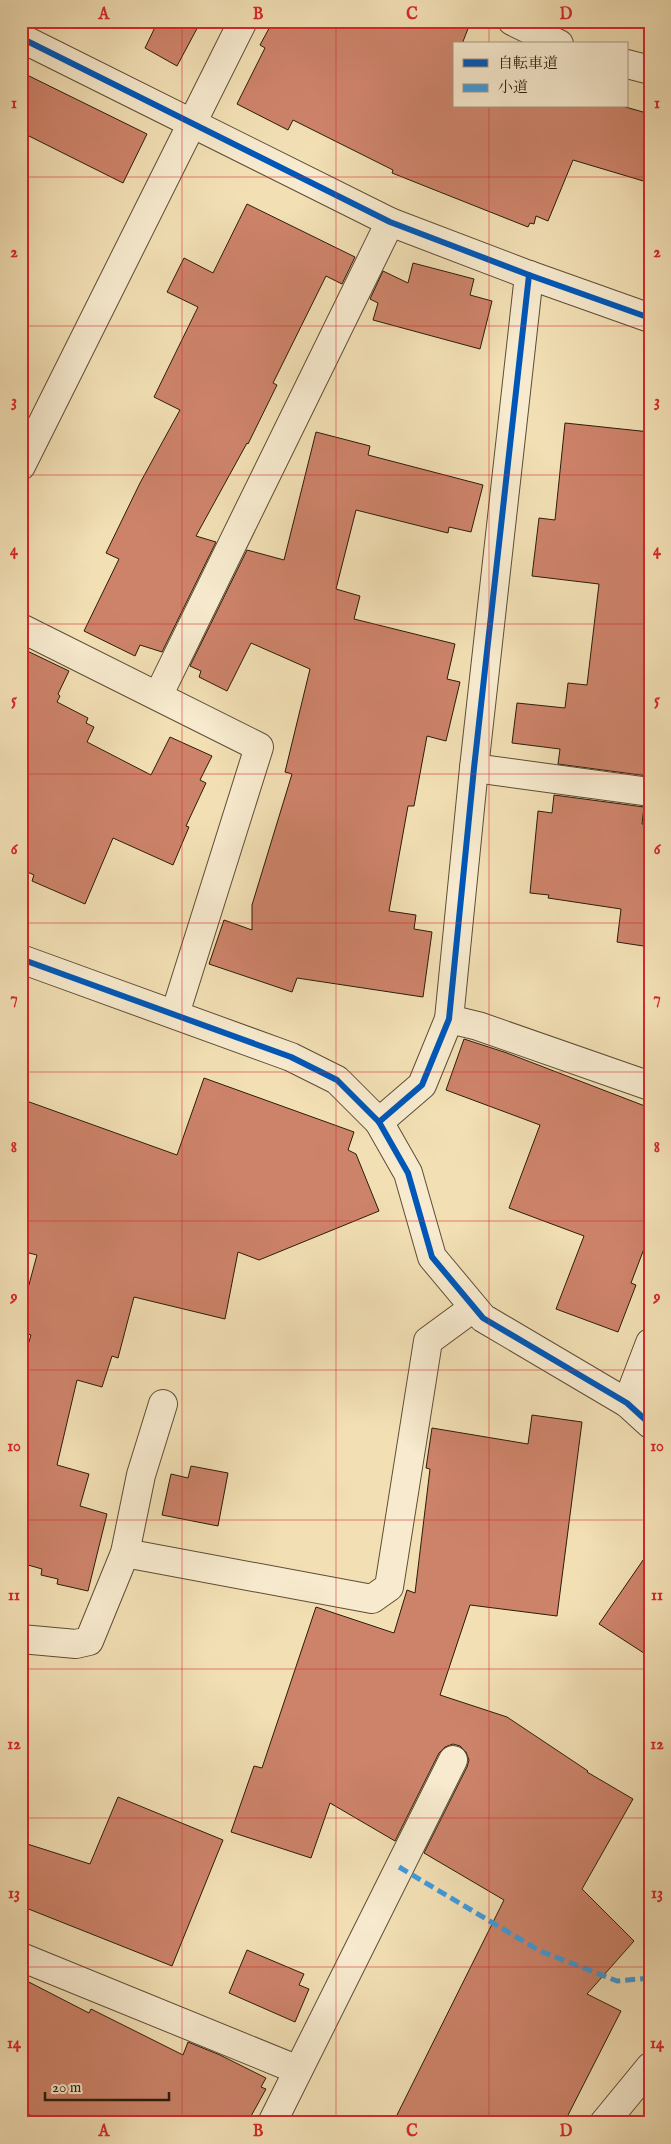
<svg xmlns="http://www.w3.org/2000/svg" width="671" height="2144" viewBox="0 0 671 2144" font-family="'IM FELL English','Noto Serif JP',serif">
<rect width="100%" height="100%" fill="#f2dfb4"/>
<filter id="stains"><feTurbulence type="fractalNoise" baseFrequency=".004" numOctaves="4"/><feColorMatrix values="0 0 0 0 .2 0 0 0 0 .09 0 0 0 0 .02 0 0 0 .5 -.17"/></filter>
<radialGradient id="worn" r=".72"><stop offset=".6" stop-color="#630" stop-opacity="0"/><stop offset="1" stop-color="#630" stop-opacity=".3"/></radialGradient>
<g fill="#cd836a" stroke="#2b1c0a">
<polygon points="158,21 201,21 177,66 145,48"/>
<polygon points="273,21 471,21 462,44 455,44 455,106 622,106 650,114 650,183 573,160 548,221 536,216 534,224 530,223 528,227 392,173 393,170 293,120 288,130 237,104 265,48 260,45"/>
<polygon points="21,72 147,134 123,183 21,132"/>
<polygon points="247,204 355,257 342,284 326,276 273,383 277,385 248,444 247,443 196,536 216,542 162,652 140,645 135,656 84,631 119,559 106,553 140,483 180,410 154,397 198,307 167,292 184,258 213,273"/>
<polygon points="413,263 474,279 470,295 492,301 480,349 373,320 378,303 370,299 383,271 408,283"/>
<polygon points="565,423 650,432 650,761 648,776 558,764 560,749 512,743 517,703 565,708 568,683 587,685 599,584 532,576 539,518 555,520"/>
<polygon points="316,432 370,446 368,455 483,485 471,532 449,527 448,533 356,510 336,589 360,596 354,619 455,644 447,679 460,682 446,741 427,736 414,806 408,806 389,911 416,915 414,929 432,932 423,997 297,978 292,992 209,964 224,920 252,930 252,905 292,774 285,772 310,669 251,643 227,691 199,677 201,671 190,666 247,550 284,560"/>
<polygon points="21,648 69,671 58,694 60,696 57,702 88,718 86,723 94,727 87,742 151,775 170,737 212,756 200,780 206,783 186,826 189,827 173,865 113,838 85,904 32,881 34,875 21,869"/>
<polygon points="554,795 644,807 642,824 650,825 650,947 617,942 621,909 548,898 549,895 530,893 538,811 552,813"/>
<polygon points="464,1039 507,1053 650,1108 650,1233 631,1283 636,1285 618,1332 556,1309 584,1236 509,1208 540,1125 446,1090"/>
<polygon points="204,1078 354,1132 348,1150 356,1154 379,1211 259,1260 238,1252 225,1319 134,1297 118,1358 112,1356 102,1387 77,1380 57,1465 89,1474 80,1506 107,1514 88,1591 57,1584 58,1579 41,1575 42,1569 21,1563 21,1368 31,1335 21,1332 21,1314 37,1255 21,1251 21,1099 177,1155"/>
<polygon points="532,1415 582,1422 557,1616 470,1605 440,1695 507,1717 588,1771 587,1772 633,1799 582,1889 634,1941 587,1994 621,2011 564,2123 393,2123 504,1900 424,1853 467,1767 469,1760 466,1752 460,1746 453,1744 445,1747 439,1753 395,1841 330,1803 311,1858 231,1832 254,1766 262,1768 316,1607 394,1633 407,1590 415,1593 430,1469 426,1468 432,1428 528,1444"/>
<polygon points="191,1466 228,1473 218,1526 162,1515 171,1474 188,1478"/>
<polygon points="650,1550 650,1657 599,1624"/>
<polygon points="118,1797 223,1840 172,1966 21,1906 21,1842 90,1864"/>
<polygon points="247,1950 304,1974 299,1985 309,1989 295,2022 229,1993"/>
<polygon points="21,1978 89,2013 91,2009 183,2055 188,2042 220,2055 266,2078 261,2087 266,2089 250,2118 244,2116 241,2123 44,2123 21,2110"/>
</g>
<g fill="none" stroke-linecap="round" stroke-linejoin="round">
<defs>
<g id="minor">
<polyline points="512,21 559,44"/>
<polyline points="21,38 390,222 529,275 650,318"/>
<polyline points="627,64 650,70"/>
<polyline points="21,466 243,21"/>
<polyline points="21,628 259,747 175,1014"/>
<polyline points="158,696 390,222"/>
<polyline points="474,768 650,792"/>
<polyline points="449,1019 478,1026 650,1086"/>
<polyline points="379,1122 422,1085 449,1019 474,768 529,275"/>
<polyline points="627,1403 650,1343"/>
<polyline points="125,1553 372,1599 389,1587 428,1341 473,1308"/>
<polyline points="21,1639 76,1644 89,1641 125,1553 141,1475 163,1404"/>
<polyline points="21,1957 298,2070"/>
<polyline points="272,2123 453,1760"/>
<polyline points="604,2123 650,2067"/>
</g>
<polyline id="tertiary" points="21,959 291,1057 337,1080 379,1122 408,1173 432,1257 483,1318 627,1403 650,1424"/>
</defs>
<use href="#minor" stroke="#5d4d34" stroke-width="30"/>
<use href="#tertiary" stroke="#5d4d34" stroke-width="30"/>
<use href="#minor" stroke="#f7eace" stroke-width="28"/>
<use href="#tertiary" stroke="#f7eace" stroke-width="28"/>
<polyline stroke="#3d9bde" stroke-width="5" stroke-dasharray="10 5" stroke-linecap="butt" points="399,1867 540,1951 617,1981 650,1978"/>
<defs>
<g id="cycleway">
<polyline points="21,38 390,222 529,275 650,318"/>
<polyline points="21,959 291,1057 337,1080 379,1122 408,1173 432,1257 483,1318 627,1403 650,1424"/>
<polyline points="379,1122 422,1085 449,1019 474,768 529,275"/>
</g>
</defs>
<use href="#cycleway" stroke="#f7eace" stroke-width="9"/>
<use href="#cycleway" stroke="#0057b8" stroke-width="6"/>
</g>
<path fill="none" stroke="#d62828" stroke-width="1" stroke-opacity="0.55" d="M182 21V2123M336 21V2123M489 21V44M489 106V2123M21 177H650M21 326H650M21 475H650M21 624H650M21 774H650M21 923H650M21 1072H650M21 1221H650M21 1370H650M21 1520H650M21 1669H650M21 1818H650M21 1967H650"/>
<rect width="671" height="2144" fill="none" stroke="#f2dfb4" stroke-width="55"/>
<rect x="453" y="42" width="175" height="65" fill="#f7eace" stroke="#a59880"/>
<rect x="463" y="59" width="25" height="8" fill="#0057b8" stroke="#a59880"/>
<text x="498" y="68" font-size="15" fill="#2b1c0a">自転車道</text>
<rect x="463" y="84" width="25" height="8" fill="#3d9bde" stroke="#a59880"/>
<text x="498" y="92" font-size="15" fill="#2b1c0a">小道</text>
<path d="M45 2092v8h124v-8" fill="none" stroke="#2b1c0a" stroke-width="2.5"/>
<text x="52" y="2092" font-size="15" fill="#2b1c0a" stroke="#f7eace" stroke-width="4" paint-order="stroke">20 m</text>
<rect x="28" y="28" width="616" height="2088" fill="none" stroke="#d62828" stroke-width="2"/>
<g font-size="16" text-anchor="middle" font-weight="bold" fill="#d62828">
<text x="104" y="19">A</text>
<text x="258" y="19">B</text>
<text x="412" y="19">C</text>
<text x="566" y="19">D</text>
<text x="14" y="108">1</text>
<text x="657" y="108">1</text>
<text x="14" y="257">2</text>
<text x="657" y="257">2</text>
<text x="14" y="406">3</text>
<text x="657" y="406">3</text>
<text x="14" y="555">4</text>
<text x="657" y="555">4</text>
<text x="14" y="705">5</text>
<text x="657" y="705">5</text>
<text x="14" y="854">6</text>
<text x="657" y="854">6</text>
<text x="14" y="1003">7</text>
<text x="657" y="1003">7</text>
<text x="14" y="1152">8</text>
<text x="657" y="1152">8</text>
<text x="14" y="1302">9</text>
<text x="657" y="1302">9</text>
<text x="14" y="1451">10</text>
<text x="657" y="1451">10</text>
<text x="14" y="1600">11</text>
<text x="657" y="1600">11</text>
<text x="14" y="1749">12</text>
<text x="657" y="1749">12</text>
<text x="14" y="1898">13</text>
<text x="657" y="1898">13</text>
<text x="14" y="2048">14</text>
<text x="657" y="2048">14</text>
<text x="104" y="2136">A</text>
<text x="258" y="2136">B</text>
<text x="412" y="2136">C</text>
<text x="566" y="2136">D</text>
</g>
<rect width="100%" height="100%" filter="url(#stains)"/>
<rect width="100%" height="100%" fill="url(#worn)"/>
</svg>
